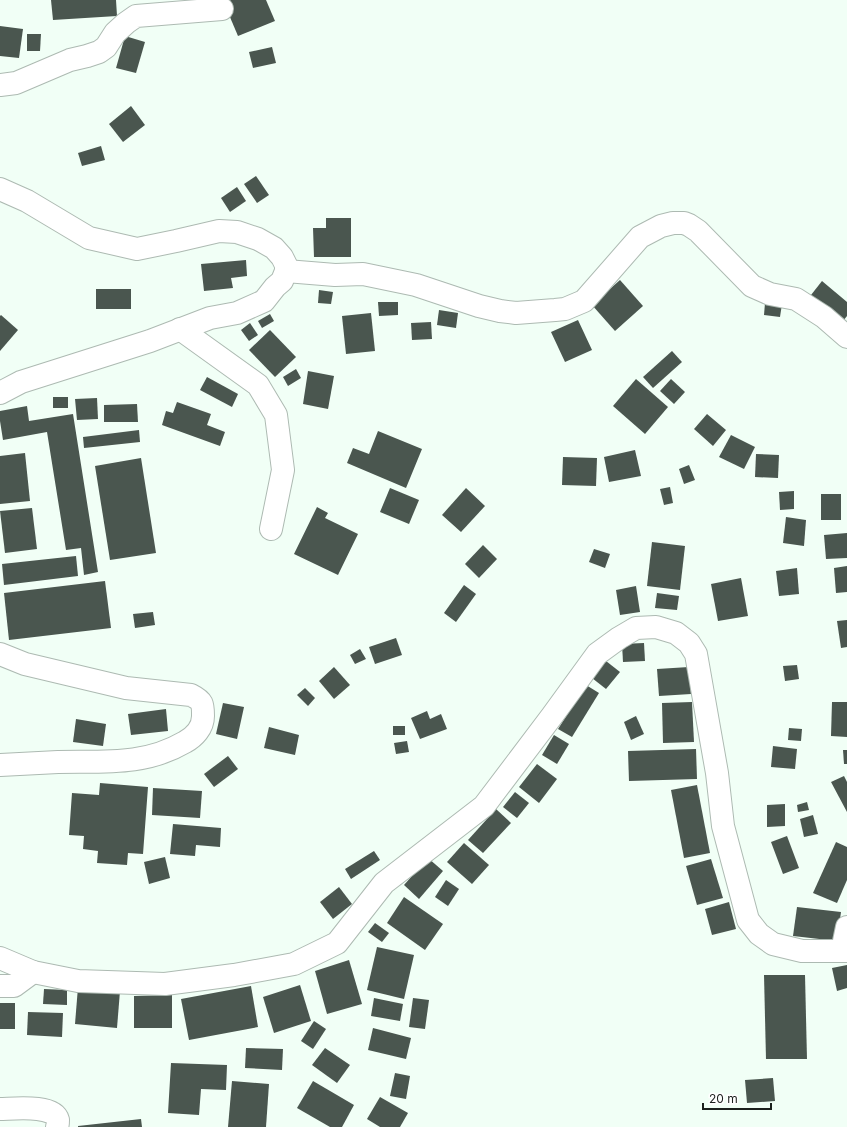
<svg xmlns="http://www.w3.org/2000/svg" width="847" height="1127" viewBox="0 0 847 1127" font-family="Inter,sans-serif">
<rect width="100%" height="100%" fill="#f1fff6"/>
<g fill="#4a564f">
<polygon points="51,0 116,0 117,16 53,20"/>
<polygon points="231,0 266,0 275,21 238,36 224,3"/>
<polygon points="0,26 23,29 19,58 0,56"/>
<polygon points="27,34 41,34 40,51 27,51"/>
<polygon points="125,36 145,42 136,73 116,68"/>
<polygon points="272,47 276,63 253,68 249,52"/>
<polygon points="131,106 145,125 123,142 109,124"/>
<polygon points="101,146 105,160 82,166 78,153"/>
<polygon points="256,176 269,195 257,203 244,184"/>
<polygon points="237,187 246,201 230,212 221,198"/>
<polygon points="326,218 351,218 351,257 314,257 313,228 326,228"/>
<polygon points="246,260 247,276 231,278 233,288 204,291 201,264"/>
<polygon points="620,280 643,306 615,331 592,305"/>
<polygon points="822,281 847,302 847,316 843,321 811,295"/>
<rect x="96" y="289" width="35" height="20"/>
<polygon points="319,290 333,292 331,304 318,303"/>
<polygon points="378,302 398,302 398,315 379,316"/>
<polygon points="765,303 782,304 780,317 764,315"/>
<polygon points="439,310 458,313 456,328 437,325"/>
<polygon points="371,313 375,351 346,354 342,316"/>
<polygon points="270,314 274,321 262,328 258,321"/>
<polygon points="1,315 18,330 0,351 0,316"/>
<polygon points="578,320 592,350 565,362 551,332"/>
<polygon points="431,322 432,339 412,340 411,323"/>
<polygon points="250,323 258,335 249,341 241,330"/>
<polygon points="270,330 296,357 275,377 249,350"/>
<polygon points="672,351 682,362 653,388 643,377"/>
<polygon points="296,369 301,378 288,386 283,377"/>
<polygon points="308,371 334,376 328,409 303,404"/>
<polygon points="207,377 238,394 232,407 200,390"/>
<polygon points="636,379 668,407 645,434 613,406"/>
<polygon points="671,379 685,392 674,404 660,391"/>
<rect x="53" y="397" width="15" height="11"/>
<polygon points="97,398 98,419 77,420 75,399"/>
<polygon points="177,402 211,414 207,425 225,432 220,446 162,425 166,411 173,413"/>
<polygon points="137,404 138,422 104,422 104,405"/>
<polygon points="27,406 29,421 73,414 98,572 84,575 81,548 66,550 47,432 3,440 0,421 0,411"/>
<polygon points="707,414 726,430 713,446 694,429"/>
<polygon points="139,430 140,442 84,448 83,437"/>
<polygon points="378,431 422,449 406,488 347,463 353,448 369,454"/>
<polygon points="731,435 755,447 744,469 719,457"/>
<polygon points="635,450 641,476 609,482 604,457"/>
<polygon points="25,453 30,501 0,504 0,456"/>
<polygon points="756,454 779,455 778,478 755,477"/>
<polygon points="563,457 597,458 596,486 562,485"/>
<polygon points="141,458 156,553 110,560 95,466"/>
<polygon points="689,465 695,480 684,484 679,469"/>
<polygon points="670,487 673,503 664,505 660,489"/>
<polygon points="390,488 419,500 409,524 380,512"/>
<polygon points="466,488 485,506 461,532 442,515"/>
<polygon points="794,491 794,509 780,510 779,492"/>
<rect x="821" y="494" width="20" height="26"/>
<polygon points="317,507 328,513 325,518 358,534 338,575 294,554"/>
<polygon points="32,508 37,549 5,553 0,511"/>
<polygon points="786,517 806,520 804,546 783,543"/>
<polygon points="847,533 847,558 826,559 824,535"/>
<polygon points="652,542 685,546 680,590 647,586"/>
<polygon points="483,545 497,559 479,578 465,564"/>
<polygon points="594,549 610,554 605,568 589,562"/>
<polygon points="76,556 78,576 4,585 2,564"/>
<polygon points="847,566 847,592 836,593 834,568"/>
<polygon points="797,568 799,594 779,596 776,571"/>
<polygon points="741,578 748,616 718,621 711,584"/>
<polygon points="105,581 111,628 9,640 4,593"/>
<polygon points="464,585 476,594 456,622 444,613"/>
<polygon points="636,586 640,612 620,615 616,590"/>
<polygon points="657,593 679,596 677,610 655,608"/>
<polygon points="153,612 155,625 135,628 133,614"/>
<polygon points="847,620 847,647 841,648 837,621"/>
<polygon points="396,638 402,655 375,664 369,647"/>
<polygon points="644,643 645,661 623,662 622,644"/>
<polygon points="360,649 366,659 355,664 350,655"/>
<polygon points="606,661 620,672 606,689 592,678"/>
<polygon points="797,665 799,679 785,681 783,666"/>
<polygon points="334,667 350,685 334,699 319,681"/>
<polygon points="689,667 691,694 659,696 657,669"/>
<polygon points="586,685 599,693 572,737 558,729"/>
<polygon points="305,688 315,698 308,706 297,695"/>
<polygon points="692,702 694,742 663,743 662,703"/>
<polygon points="832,702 847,702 847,737 831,736"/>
<polygon points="223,703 244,707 237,739 216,734"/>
<polygon points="166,709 168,731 131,735 128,714"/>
<polygon points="427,711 430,719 441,714 447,729 420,739 411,718"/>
<polygon points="636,716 644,734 631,740 624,722"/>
<polygon points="76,719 106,724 103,746 73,742"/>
<rect x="393" y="726" width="12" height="9"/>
<polygon points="269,727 299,735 295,755 264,748"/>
<polygon points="789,728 802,729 801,741 788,740"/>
<polygon points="554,735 569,744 557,764 542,755"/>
<polygon points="407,741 409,752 396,754 394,743"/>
<polygon points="773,746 797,749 795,769 771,767"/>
<polygon points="696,749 697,779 629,781 628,751"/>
<polygon points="843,750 847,750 847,764 844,764"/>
<polygon points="228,756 238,769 214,787 204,774"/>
<polygon points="537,764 557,779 539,803 519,787"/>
<polygon points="844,776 847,782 847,812 831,782"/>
<polygon points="100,783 148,787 143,854 128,853 127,865 97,863 98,851 83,849 84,836 69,835 72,793 99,795"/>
<polygon points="697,785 710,853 684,858 671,790"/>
<polygon points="153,788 202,791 200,818 152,815"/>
<polygon points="515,792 529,803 517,818 503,807"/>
<polygon points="807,802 809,810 798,812 797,805"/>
<polygon points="785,804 785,826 767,827 767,805"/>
<polygon points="496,809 511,823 483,853 468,840"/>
<polygon points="813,815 818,834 804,837 800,819"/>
<polygon points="173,824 221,828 220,847 196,845 195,856 170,854"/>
<polygon points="787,836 799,868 783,874 771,842"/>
<polygon points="836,842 847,847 847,880 837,903 813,893"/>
<polygon points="464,843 489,865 472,884 447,862"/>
<polygon points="374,851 380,860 351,879 345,869"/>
<polygon points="165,857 170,878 149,884 144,862"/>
<polygon points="428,858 443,871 419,899 404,885"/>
<polygon points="711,859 723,898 697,905 686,866"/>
<polygon points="446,880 459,889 448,906 435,897"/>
<polygon points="339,887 352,904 333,919 320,902"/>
<polygon points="404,897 443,924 425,950 387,923"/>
<polygon points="729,902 736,929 712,935 705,909"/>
<polygon points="797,907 841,912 837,941 793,936"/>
<polygon points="375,923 389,933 382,942 368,932"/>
<polygon points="377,947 414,955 404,999 367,990"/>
<polygon points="349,960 362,1004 327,1014 315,971"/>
<polygon points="847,965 847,988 837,991 832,968"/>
<polygon points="764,975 805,975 807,1059 766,1059"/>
<polygon points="300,985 311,1021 274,1033 263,997"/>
<polygon points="251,986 258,1027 189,1040 181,999"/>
<polygon points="78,987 120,991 117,1028 75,1024"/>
<polygon points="44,989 67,990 67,1005 43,1004"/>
<polygon points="172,995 172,1028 134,1028 134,996"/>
<polygon points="374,998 403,1004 400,1021 371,1016"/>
<polygon points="413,998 429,1000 425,1029 409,1027"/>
<rect x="0" y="1003" width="15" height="26"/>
<polygon points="28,1012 63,1013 62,1037 27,1035"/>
<polygon points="314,1021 326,1029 313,1049 301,1041"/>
<polygon points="373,1028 411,1038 406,1059 368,1050"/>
<polygon points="246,1048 283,1049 282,1070 245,1068"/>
<polygon points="325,1048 350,1065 337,1083 312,1065"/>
<polygon points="171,1063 227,1065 226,1090 201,1089 199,1115 168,1113"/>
<polygon points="395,1073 410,1076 406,1099 390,1096"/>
<polygon points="773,1078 775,1101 747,1103 745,1080"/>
<polygon points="232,1081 269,1084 266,1127 228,1127"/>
<polygon points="313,1081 354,1105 342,1127 330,1127 297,1108"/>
<polygon points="380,1097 408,1113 400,1127 380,1127 367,1119"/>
<polygon points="141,1119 142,1127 78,1127 78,1126"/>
</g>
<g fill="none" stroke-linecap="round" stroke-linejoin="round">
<defs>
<g id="minor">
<polyline points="0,85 16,83 70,60 87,56 99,52 106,47 115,33 126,23 136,16 222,9"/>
<polyline points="0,189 27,201 89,238 137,249 176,241 219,231 237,232 258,239 274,248 282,257 286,265 286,271 282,281 275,287 264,301 237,313 210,318 150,341 21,382 0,393"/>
<polyline points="286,271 335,275 363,274 416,285 479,306 500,311 516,313 555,310 565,309 584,301 640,237 661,226 673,223 684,223 689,225 698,231 752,286 770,294 796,299 824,317 847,337"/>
<polyline points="180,329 258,385 276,415 283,470 271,529"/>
<path d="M0 654 25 664 126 688 191 695C203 701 203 704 203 716 203 728 194 737 185 742 144 766 103 761 58 762 38 763 19 764 0 765"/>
<polyline points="842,951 847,927"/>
<polyline points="0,958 33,972 78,981 165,984 234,975 294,964 337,943 384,883 484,806 552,716 597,654 619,638 636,628 656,627 676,633 689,643 696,654 717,773 723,826 748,920 759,934 773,944 802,951 847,951"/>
<polyline points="0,986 14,986 33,972"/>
<path d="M0 1109C12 1109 54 1104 58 1120 58 1123 58 1125 57 1127"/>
</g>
</defs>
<use href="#minor" stroke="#adbab2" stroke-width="24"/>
<use href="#minor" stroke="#fff" stroke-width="22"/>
</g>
<path d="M703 1103v6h68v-6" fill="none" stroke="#1b201d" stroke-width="2"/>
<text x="709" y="1103" font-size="12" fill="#1b201d" stroke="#ffffff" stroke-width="3" paint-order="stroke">20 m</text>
</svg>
